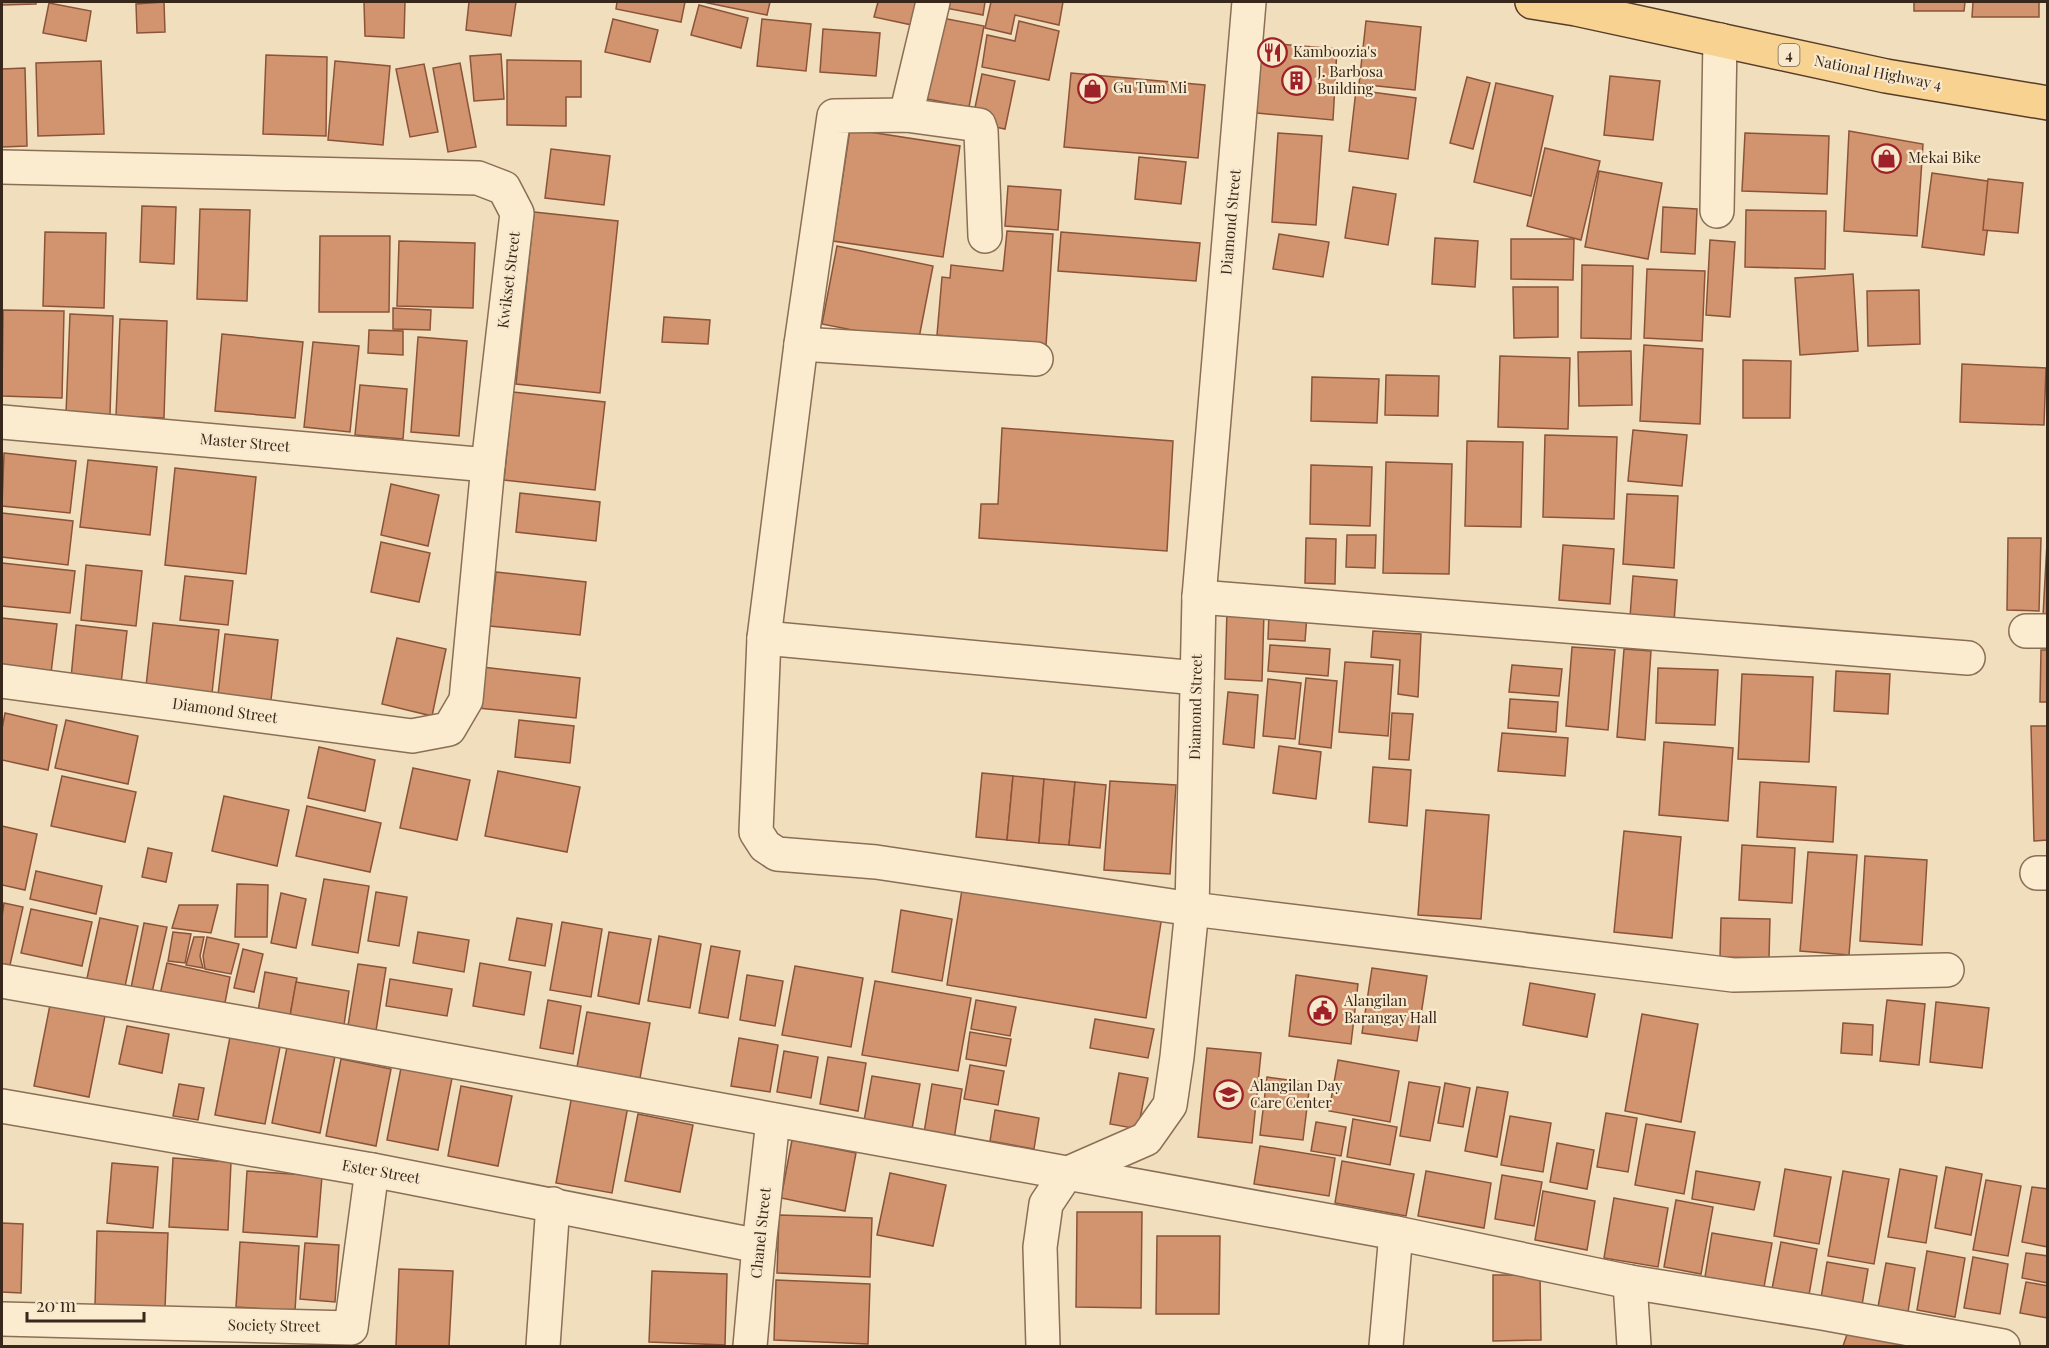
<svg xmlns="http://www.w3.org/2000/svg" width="2049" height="1348" viewBox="0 0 2049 1348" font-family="'Playfair Display',serif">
<rect width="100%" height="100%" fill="#f1debd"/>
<g fill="#d2936f" stroke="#8b5439" stroke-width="1.5">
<polygon points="2,2 36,2 36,4 2,5"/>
<polygon points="164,2 165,32 137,33 136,4"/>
<polygon points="364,2 405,2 404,38 365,36"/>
<polygon points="469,2 516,2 511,36 466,30"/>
<polygon points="617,2 685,2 681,22 616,9"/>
<polygon points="703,2 770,2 767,15"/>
<polygon points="878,2 917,2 912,25 874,17"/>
<polygon points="941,2 985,2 983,15 940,7"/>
<polygon points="991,2 1063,2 1059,25 1015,15 1011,34 985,28"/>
<polygon points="1914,2 1965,2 1964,11 1914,11"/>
<polygon points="1973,2 2039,2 2039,17 1972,17"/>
<polygon points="49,3 91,11 86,41 43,33"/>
<polygon points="699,5 748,18 741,48 691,35"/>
<polygon points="937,17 984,26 969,107 922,98"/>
<polygon points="613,19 658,30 650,62 605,52"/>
<polygon points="762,19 811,24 806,71 757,66"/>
<polygon points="1019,21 1059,31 1049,80 982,67 987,35 1015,41"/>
<polygon points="1366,21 1421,27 1415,90 1359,84"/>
<polygon points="823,29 880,33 876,76 820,72"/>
<polygon points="1257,42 1337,49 1333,120 1257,113"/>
<polygon points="501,54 504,99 474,101 470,56"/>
<polygon points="266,55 327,57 326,136 263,134"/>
<polygon points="507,60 581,61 581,97 566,97 566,126 507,125"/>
<polygon points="101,61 104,134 38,136 36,63"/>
<polygon points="335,61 390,66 383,145 328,140"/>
<polygon points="460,63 476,147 448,152 433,68"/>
<polygon points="424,64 438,132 410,137 396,69"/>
<polygon points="25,68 27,146 2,147 2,69"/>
<polygon points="1071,73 1205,85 1198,158 1064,147"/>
<polygon points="982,74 1015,81 1005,129 972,122"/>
<polygon points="1610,76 1660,81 1653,140 1604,135"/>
<polygon points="1467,77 1490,83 1473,149 1450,143"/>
<polygon points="1496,83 1553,96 1531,196 1474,182"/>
<polygon points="1356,90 1416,98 1408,159 1349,151"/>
<polygon points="850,129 960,146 943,257 833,241"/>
<polygon points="1849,131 1923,144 1917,236 1844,231"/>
<polygon points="1278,133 1322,136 1316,225 1272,222"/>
<polygon points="1745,133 1829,136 1827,194 1742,191"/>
<polygon points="1545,148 1600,161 1581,240 1527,226"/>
<polygon points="551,149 610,156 604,205 545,198"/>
<polygon points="1139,157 1186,162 1181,204 1135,199"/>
<polygon points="1599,171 1662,183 1648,259 1585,247"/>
<polygon points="1932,173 1994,182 1984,255 1922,247"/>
<polygon points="1988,179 2023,183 2018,233 1983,230"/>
<polygon points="1008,186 1061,190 1058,230 1005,226"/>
<polygon points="1353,187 1396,194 1388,245 1345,238"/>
<polygon points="142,206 176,207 174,264 140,262"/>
<polygon points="1663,207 1697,209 1695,254 1661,252"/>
<polygon points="200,209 250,210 247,301 197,299"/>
<polygon points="1746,210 1826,211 1825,269 1745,267"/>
<polygon points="534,212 618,221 600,393 516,384"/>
<polygon points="1007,231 1053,234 1046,346 937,335 942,277 950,278 951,265 1003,271"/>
<polygon points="45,232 106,233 104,308 43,306"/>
<polygon points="1061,232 1200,243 1196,281 1058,271"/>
<polygon points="1279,234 1329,242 1323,277 1273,269"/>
<polygon points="320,236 390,236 389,312 319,312"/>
<polygon points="1435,238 1478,241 1475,287 1432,284"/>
<polygon points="1511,239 1574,239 1573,280 1511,279"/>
<polygon points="1710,240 1735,242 1730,317 1706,315"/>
<polygon points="399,241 475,243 473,308 397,306"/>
<polygon points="837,246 933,266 918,343 822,324"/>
<polygon points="1582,265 1633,266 1631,339 1581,338"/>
<polygon points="1647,269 1705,271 1702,341 1644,338"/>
<polygon points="1853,274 1858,351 1800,355 1795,278"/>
<polygon points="1513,287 1558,287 1558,337 1514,338"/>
<polygon points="1919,290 1920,344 1868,346 1867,291"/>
<polygon points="393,308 431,310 430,330 393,329"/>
<polygon points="3,310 64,311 62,398 2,396"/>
<polygon points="70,314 113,316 110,415 66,414"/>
<polygon points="664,317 710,320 708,344 662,342"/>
<polygon points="120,319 167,321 164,418 116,416"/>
<polygon points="369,330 403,331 403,355 368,353"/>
<polygon points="222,334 303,342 295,418 215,411"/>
<polygon points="418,337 467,341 459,436 411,432"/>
<polygon points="313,342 359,346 350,432 304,427"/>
<polygon points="1644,345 1703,349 1700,424 1640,421"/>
<polygon points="1631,351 1632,405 1579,406 1578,352"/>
<polygon points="1500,356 1570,358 1568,429 1498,427"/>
<polygon points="1743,360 1791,361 1790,418 1743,418"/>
<polygon points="1962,364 2046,368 2044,425 1960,422"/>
<polygon points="1386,375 1439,376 1438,416 1385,415"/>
<polygon points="1312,377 1379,379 1377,423 1311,421"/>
<polygon points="360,385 407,389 403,439 355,435"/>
<polygon points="513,392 605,402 595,490 504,480"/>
<polygon points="1002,428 1173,441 1167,551 979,538 981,504 998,504"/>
<polygon points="1633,430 1687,435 1682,486 1628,481"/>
<polygon points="1545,435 1617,437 1614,519 1543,517"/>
<polygon points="1467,441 1523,442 1521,527 1465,526"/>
<polygon points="4,453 76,461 70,513 2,506"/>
<polygon points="88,460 157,467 150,535 80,527"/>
<polygon points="1386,462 1452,464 1449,574 1383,573"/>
<polygon points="1311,465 1372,467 1370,526 1310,524"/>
<polygon points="175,468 256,477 246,574 165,565"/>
<polygon points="391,484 439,495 428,546 381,535"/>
<polygon points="520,493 600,502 596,541 516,532"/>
<polygon points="1627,494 1678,496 1674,568 1623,564"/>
<polygon points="2,513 73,521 68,565 2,557"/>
<polygon points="1347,535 1376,535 1375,568 1346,567"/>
<polygon points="1306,538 1336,539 1335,584 1305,583"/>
<polygon points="2008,538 2041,538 2039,611 2007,610"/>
<polygon points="381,542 430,553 419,602 371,592"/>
<polygon points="2047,543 2048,543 2048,616 2043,616"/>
<polygon points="1563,545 1614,549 1610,604 1559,600"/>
<polygon points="2,563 75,571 70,613 2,606"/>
<polygon points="86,565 142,571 136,626 81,620"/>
<polygon points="496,572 586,582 580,635 490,626"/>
<polygon points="185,576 233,581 228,625 180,620"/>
<polygon points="1633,576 1677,580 1674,622 1630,617"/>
<polygon points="1227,610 1264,612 1262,681 1225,679"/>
<polygon points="1269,613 1307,615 1305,641 1268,639"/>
<polygon points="2,618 57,624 51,673 2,668"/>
<polygon points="153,623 219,630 212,693 146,686"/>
<polygon points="76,625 127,631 121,684 71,678"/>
<polygon points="1373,631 1421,634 1418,697 1398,694 1400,660 1371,657"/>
<polygon points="225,634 278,640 271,700 218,695"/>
<polygon points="397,638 446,649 432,716 382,704"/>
<polygon points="1270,645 1330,649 1328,676 1268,671"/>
<polygon points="1572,647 1615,650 1608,730 1566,726"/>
<polygon points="1624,649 1651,651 1645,740 1617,737"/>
<polygon points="2041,650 2048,650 2048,702 2040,702"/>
<polygon points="1345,662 1393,665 1388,736 1339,732"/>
<polygon points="1512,665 1562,669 1559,696 1509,692"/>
<polygon points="482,667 580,678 576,718 478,708"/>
<polygon points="1658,668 1718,670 1715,725 1656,723"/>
<polygon points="1836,671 1890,674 1888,714 1834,711"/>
<polygon points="1742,674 1813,677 1809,762 1738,759"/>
<polygon points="1306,678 1337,681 1331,748 1299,744"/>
<polygon points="1268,679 1301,683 1295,739 1263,736"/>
<polygon points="1228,692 1258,695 1254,748 1223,744"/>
<polygon points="1510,699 1558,702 1556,732 1508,728"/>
<polygon points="5,713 57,725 48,770 2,760 2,729"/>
<polygon points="1392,713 1413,714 1409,760 1389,759"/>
<polygon points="66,720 138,736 128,784 55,768"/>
<polygon points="519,720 574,726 570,763 515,757"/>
<polygon points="2031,726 2048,726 2048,840 2034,841"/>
<polygon points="1502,733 1568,738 1565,776 1498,771"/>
<polygon points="1664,742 1733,748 1728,821 1659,815"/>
<polygon points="1279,746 1321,752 1316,799 1273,793"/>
<polygon points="319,747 375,760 365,811 308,798"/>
<polygon points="1373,767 1411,770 1407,826 1369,822"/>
<polygon points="413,768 470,780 457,840 400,828"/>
<polygon points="498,771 580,787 567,852 485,836"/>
<polygon points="982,773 1013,776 1007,840 976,837"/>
<polygon points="62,776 136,792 125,842 51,826"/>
<polygon points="1013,776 1044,779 1039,843 1007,840"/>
<polygon points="1044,779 1075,782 1069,845 1039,843"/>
<polygon points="1110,781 1176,785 1170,874 1104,870"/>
<polygon points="1075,782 1106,785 1100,848 1069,845"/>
<polygon points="1760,782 1836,787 1833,842 1757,837"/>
<polygon points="224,796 289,810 277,866 212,851"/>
<polygon points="307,806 381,823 370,872 296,856"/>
<polygon points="1426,810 1489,815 1481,919 1418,915"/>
<polygon points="2,826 37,834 25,890 2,885"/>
<polygon points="1624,831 1681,837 1672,938 1614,932"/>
<polygon points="1742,845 1795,848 1792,903 1739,900"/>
<polygon points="148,848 172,853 166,882 142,877"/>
<polygon points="1808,852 1857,855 1849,955 1800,951"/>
<polygon points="1865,856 1927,860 1922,945 1860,941"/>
<polygon points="36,871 102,886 96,914 30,899"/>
<polygon points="324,879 369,886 358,953 312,945"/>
<polygon points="963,883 1162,916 1146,1018 947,985"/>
<polygon points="237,884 268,885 267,937 235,937"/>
<polygon points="376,892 407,897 399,946 368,941"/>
<polygon points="281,893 306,899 296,948 271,943"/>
<polygon points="4,903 23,907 10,965 2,964 2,917"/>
<polygon points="179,905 218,905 211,933 172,928"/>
<polygon points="31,909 92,922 82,966 21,953"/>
<polygon points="901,910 952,919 942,981 892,972"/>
<polygon points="100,918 138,926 124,991 86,983"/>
<polygon points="517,918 552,924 545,966 509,960"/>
<polygon points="1721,918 1770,919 1769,958 1720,957"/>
<polygon points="562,922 602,929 591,997 550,990"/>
<polygon points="144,923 167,927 151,997 130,993"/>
<polygon points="173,932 191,934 185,963 168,961"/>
<polygon points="418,932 469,940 464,972 413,963"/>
<polygon points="609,932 651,939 639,1004 598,996"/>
<polygon points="659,936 701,944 690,1008 648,1001"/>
<polygon points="194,937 204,937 200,956 203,968 186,965"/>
<polygon points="207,937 239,944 231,974 205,969 203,956"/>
<polygon points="711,946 740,951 728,1018 699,1013"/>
<polygon points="243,949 263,954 254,992 234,988"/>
<polygon points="167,963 230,977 223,1013 159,999"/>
<polygon points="480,963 531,972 524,1015 473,1006"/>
<polygon points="358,964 386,968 375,1037 347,1032"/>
<polygon points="795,966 863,978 851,1047 782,1035"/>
<polygon points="1372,968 1427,976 1417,1041 1362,1033"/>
<polygon points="265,972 297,978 290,1016 258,1011"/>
<polygon points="747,975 783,981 775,1026 740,1020"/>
<polygon points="1296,975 1358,984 1351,1044 1289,1036"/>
<polygon points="390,979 452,989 447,1016 386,1006"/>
<polygon points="875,981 971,998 958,1071 862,1055"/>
<polygon points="296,982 349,991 344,1025 290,1016"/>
<polygon points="1530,983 1595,994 1587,1037 1523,1025"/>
<polygon points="548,1000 581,1006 573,1054 540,1048"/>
<polygon points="976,1000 1016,1007 1010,1036 971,1029"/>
<polygon points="1887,1000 1925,1004 1919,1065 1880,1061"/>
<polygon points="1936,1002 1989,1008 1982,1068 1930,1062"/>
<polygon points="50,1005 105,1016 89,1097 34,1086"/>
<polygon points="587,1012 650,1023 640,1078 577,1067"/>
<polygon points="1642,1014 1698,1024 1681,1122 1625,1111"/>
<polygon points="1095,1019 1154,1029 1148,1058 1090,1048"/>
<polygon points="1843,1023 1873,1025 1872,1055 1841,1053"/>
<polygon points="127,1026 169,1034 162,1073 119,1064"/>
<polygon points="970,1032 1011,1039 1006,1066 966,1059"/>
<polygon points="230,1037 280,1047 265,1124 215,1115"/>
<polygon points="739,1038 778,1045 770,1092 731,1086"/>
<polygon points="287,1047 335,1056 320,1133 272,1123"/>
<polygon points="1207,1048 1261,1053 1252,1143 1198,1137"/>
<polygon points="784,1051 818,1057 811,1098 777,1092"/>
<polygon points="828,1057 866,1063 858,1111 820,1104"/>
<polygon points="341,1059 391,1069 376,1146 326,1136"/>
<polygon points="1338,1060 1399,1071 1390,1122 1329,1111"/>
<polygon points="970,1065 1004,1071 998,1105 964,1099"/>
<polygon points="401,1068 452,1078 438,1150 387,1140"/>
<polygon points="1119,1073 1148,1078 1138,1129 1110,1124"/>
<polygon points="872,1076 920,1084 912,1129 864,1121"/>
<polygon points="1267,1077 1310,1083 1303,1140 1260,1135"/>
<polygon points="1409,1082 1440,1087 1430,1141 1400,1136"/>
<polygon points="1445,1083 1470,1088 1463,1127 1438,1123"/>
<polygon points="179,1084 204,1088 198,1120 173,1116"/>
<polygon points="932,1084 962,1089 954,1139 924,1133"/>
<polygon points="461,1086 512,1096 498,1166 448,1156"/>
<polygon points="1477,1087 1508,1092 1497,1157 1465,1151"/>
<polygon points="572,1095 628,1106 612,1193 556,1183"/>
<polygon points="995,1110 1039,1118 1034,1149 990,1141"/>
<polygon points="1606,1113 1637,1118 1628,1172 1597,1167"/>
<polygon points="638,1114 693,1125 680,1192 625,1181"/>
<polygon points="1510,1116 1551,1123 1543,1172 1501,1165"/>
<polygon points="1353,1119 1397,1127 1390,1165 1347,1157"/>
<polygon points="1316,1122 1346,1127 1341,1156 1311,1151"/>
<polygon points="1646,1124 1695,1132 1684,1194 1635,1185"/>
<polygon points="792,1140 856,1153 845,1211 781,1198"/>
<polygon points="1557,1143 1594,1150 1587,1189 1550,1182"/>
<polygon points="1260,1146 1335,1158 1329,1196 1254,1184"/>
<polygon points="173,1158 231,1162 228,1230 169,1227"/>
<polygon points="1342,1161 1414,1174 1406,1216 1335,1203"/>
<polygon points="112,1163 158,1167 153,1228 107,1223"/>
<polygon points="1946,1167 1982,1174 1971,1235 1935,1228"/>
<polygon points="1785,1169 1831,1177 1819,1244 1774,1236"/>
<polygon points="1900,1169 1937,1176 1926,1243 1888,1237"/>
<polygon points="247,1171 322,1176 317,1237 243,1232"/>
<polygon points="1426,1171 1491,1183 1484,1228 1418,1216"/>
<polygon points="1696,1171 1760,1182 1754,1210 1692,1199"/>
<polygon points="1843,1171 1889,1179 1874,1264 1828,1256"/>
<polygon points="890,1173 946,1185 933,1246 877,1235"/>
<polygon points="1502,1175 1542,1182 1534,1226 1495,1219"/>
<polygon points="1986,1180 2021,1186 2008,1256 1973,1250"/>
<polygon points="2032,1187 2048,1189 2048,1247 2022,1242"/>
<polygon points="1543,1191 1595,1201 1587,1250 1535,1240"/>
<polygon points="1614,1198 1668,1208 1658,1267 1604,1258"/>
<polygon points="1676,1200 1713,1207 1701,1274 1664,1267"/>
<polygon points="1077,1212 1142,1212 1141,1308 1076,1307"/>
<polygon points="779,1215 872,1218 870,1277 777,1273"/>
<polygon points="2,1223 23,1224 21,1293 2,1292"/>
<polygon points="97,1231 168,1233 165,1308 95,1306"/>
<polygon points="1712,1233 1772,1243 1764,1287 1705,1277"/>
<polygon points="1157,1236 1220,1236 1219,1314 1156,1314"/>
<polygon points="240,1242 299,1246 295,1311 236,1307"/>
<polygon points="1781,1242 1817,1249 1809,1295 1772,1289"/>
<polygon points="305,1243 339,1245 335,1302 300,1299"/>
<polygon points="1927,1251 1965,1258 1955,1317 1917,1310"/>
<polygon points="2026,1253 2048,1256 2048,1283 2022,1278"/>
<polygon points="1973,1257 2008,1264 2000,1314 1964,1308"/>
<polygon points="1827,1262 1868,1269 1861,1311 1820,1304"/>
<polygon points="1886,1263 1915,1268 1908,1312 1878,1307"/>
<polygon points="399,1269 453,1271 449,1346 396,1346"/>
<polygon points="652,1271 727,1274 725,1345 649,1342"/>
<polygon points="1493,1275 1540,1275 1541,1340 1493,1341"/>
<polygon points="776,1280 870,1284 868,1344 774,1340"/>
<polygon points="2026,1282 2048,1286 2048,1318 2020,1313"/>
<polygon points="1850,1326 1903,1346 1843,1346"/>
</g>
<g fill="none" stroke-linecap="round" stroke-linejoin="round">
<defs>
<g id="minor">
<polyline points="906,115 933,2"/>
<polyline points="2,167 478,178 504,188 517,213 488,465 466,700 449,729 412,736 2,681"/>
<polyline points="1717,211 1720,40"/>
<polyline points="985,236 981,131 979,125 906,115 834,116 801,344 764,638 756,832 765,846 777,854 876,862 1192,909 1733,975 1947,970"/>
<polyline points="801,344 1036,359"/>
<polyline points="2,422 488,465"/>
<polyline points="1199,597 1968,658"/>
<polyline points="2026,631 2048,631"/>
<polyline points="764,638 1197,678"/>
<polyline points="2037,873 2048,873"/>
<polyline points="2,981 243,1023 1396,1233 1630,1282 1822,1313 2003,1346"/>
<polyline points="2,1106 372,1170 759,1246"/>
<polyline points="1630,1282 1634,1346"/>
<polyline points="2,1319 351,1328 372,1170"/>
<polyline points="543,1346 553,1204"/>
<polyline points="750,1346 759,1246 773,1120"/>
<polyline points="1043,1346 1040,1247 1046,1204 1066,1174 1146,1139 1170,1105 1177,1057 1192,909 1199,597 1249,2"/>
<polyline points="1386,1346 1396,1233"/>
</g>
<polyline id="major" points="1532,2 1576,9 1886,76 2048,103"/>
</defs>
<use href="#minor" stroke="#8a6e55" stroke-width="36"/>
<use href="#major" stroke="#573c2a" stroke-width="36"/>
<use href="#minor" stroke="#fbecd0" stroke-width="33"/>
<use href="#major" stroke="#f8d291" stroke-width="33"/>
</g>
<defs>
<symbol id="restaurant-ring" viewBox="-11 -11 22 22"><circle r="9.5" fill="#f8e9cd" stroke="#9e2029" stroke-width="1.5"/><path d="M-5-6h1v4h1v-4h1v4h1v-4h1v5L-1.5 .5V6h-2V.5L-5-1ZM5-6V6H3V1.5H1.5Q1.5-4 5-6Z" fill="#9e2029"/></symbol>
<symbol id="building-ring" viewBox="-11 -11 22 22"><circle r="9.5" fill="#f8e9cd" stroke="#9e2029" stroke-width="1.5"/><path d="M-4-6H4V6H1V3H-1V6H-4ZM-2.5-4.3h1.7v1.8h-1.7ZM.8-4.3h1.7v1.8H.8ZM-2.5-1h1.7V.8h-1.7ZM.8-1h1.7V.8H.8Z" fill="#9e2029"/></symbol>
<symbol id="shop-ring" viewBox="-11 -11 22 22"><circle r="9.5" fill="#f8e9cd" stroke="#9e2029" stroke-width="1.5"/><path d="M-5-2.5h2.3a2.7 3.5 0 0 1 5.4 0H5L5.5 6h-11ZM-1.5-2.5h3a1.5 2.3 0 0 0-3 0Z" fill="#9e2029"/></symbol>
<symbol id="civic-ring" viewBox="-11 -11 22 22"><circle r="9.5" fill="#f8e9cd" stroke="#9e2029" stroke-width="1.5"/><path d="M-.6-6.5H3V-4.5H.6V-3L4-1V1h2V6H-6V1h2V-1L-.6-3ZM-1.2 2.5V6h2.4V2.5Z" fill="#9e2029"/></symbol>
<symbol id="school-ring" viewBox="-11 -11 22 22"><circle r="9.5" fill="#f8e9cd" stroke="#9e2029" stroke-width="1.5"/><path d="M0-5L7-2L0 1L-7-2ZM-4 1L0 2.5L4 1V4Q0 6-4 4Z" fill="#9e2029"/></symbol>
</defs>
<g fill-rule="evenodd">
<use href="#restaurant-ring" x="1256" y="36" width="33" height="33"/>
<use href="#building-ring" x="1280" y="64" width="33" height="33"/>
<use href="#shop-ring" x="1076" y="72" width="33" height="33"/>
<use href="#shop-ring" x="1870" y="142" width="33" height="33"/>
<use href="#civic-ring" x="1306" y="994" width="33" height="33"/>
<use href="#school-ring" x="1212" y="1078" width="33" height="33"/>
</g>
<g text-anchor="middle" stroke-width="4.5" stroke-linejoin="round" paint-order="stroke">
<rect fill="#f8e9cd" stroke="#726150" stroke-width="1.5" x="1778.5" y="44" width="21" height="22" rx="4.5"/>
<g font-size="14" font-weight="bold" fill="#38271b">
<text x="1789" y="60">4</text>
</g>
<g font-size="15" fill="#38271b" stroke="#f8e9cd" text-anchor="start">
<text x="1293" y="57">Kamboozia's</text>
<text x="1317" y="77">J. Barbosa<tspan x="1317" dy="17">Building</tspan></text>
<text x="1113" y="93">Gu Tum Mi</text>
<text x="1908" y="163">Mekai Bike</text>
<text x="1344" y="1006">Alangilan<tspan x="1344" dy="17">Barangay Hall</tspan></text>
<text x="1250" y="1091">Alangilan Day<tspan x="1250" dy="17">Care Center</tspan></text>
</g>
<g font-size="15" fill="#38271b" stroke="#f8e9cd">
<text transform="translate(1878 73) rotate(11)" y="5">National Highway 4</text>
<text transform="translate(1231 222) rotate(-85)" y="5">Diamond Street</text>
<text transform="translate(509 280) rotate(-83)" y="5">Kwikset Street</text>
<text transform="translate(245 443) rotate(5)" y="5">Master Street</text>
<text transform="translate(1196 707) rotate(-89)" y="5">Diamond Street</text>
<text transform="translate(225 711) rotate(8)" y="5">Diamond Street</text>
<text transform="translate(381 1172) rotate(10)" y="5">Ester Street</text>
<text transform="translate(761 1233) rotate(-84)" y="5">Chanel Street</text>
<text transform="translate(274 1326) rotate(1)" y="5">Society Street</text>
</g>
</g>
<rect width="2049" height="1348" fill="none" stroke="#38271b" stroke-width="6"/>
<path d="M27 1312v9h117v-9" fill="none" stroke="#38271b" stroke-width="3"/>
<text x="36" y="1312" font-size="18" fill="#38271b" stroke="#f8e9cd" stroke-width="4.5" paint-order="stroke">20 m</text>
</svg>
